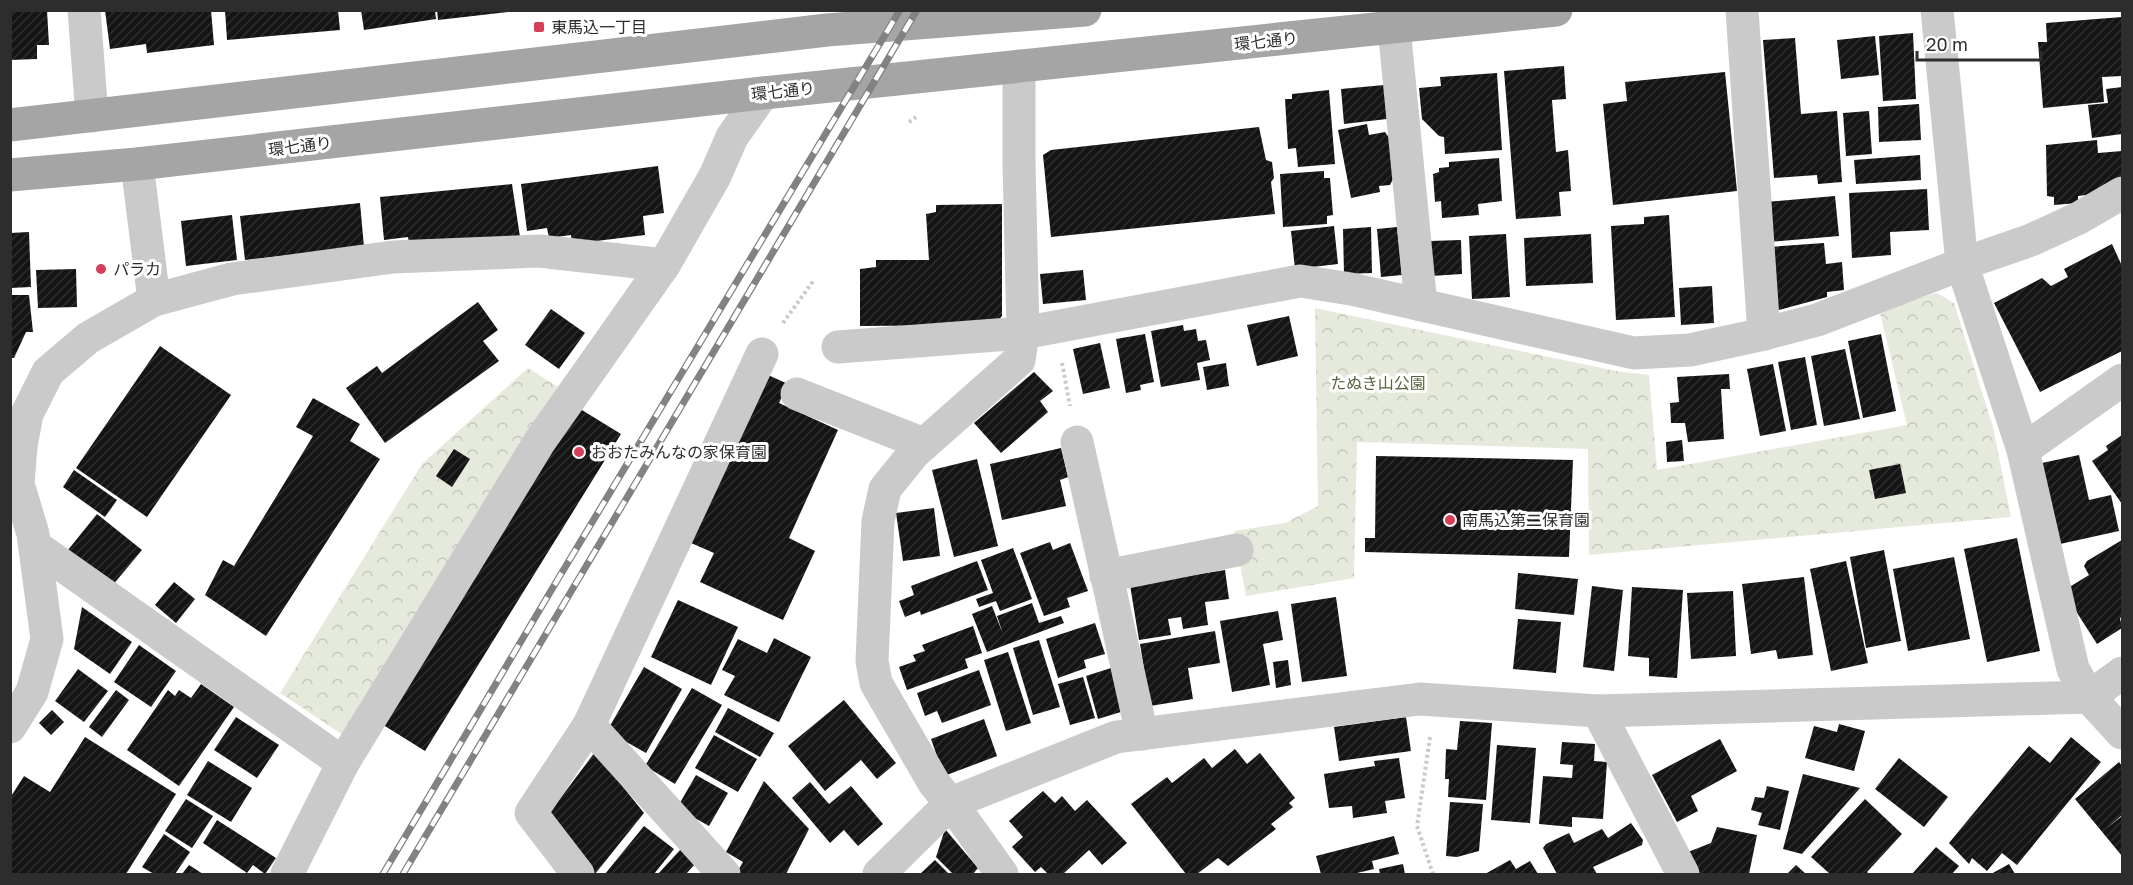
<svg xmlns="http://www.w3.org/2000/svg" width="2133" height="885" viewBox="0 0 2133 885" font-family="'Golos Text','Noto Sans JP',sans-serif">
<defs>
<pattern id="park-crowns" width="20" height="18" patternUnits="userSpaceOnUse" patternTransform="scale(1.5)"><rect width="20" height="18" fill="#e5eadc"/><path d="M2 6a3 3 0 1 1 6 0M12 15a3 3 0 1 1 6 0" fill="none" stroke="#c5c9bd"/></pattern>
<pattern id="building-hatch" width="6" height="6" patternUnits="userSpaceOnUse" patternTransform="scale(1.5)"><rect width="6" height="6" fill="#141414"/><path d="M-1 1l2-2M0 6l6-6M5 7l2-2" fill="none" stroke="#2e2e2e"/></pattern>
</defs>
<rect width="100%" height="100%" fill="#fff"/>
<g fill="url(#park-crowns)">
<polygon points="1937,293 1954,303 1993,427 2011,517 1589,555 1588,449 1357,442 1354,578 1246,596 1234,531 1285,523 1318,506 1315,308 1616,371 1649,375 1657,470 1907,425 1879,309"/>
<polygon points="528,368 560,388 343,735 280,693 422,464"/>
</g>
<g fill="url(#building-hatch)">
<polygon points="10,10 47,10 49,45 37,45 37,59 10,60"/>
<polygon points="105,10 211,10 214,45 147,53 146,44 110,49"/>
<polygon points="225,10 338,10 340,30 227,40"/>
<polygon points="361,10 435,10 436,19 364,30"/>
<polygon points="437,10 508,10 508,12 438,20"/>
<polygon points="2122,17 2122,76 2102,77 2104,102 2043,108 2038,42 2047,42 2046,23"/>
<polygon points="1913,33 1916,99 1883,101 1879,36"/>
<polygon points="1875,36 1879,75 1841,79 1837,40"/>
<polygon points="1795,38 1801,114 1837,111 1842,182 1818,184 1817,175 1774,178 1763,40"/>
<polygon points="1564,66 1566,99 1552,100 1556,152 1568,150 1571,191 1559,192 1561,216 1516,219 1504,71"/>
<polygon points="1725,72 1737,191 1613,205 1603,104 1627,101 1625,82"/>
<polygon points="1497,73 1502,150 1445,154 1444,137 1439,136 1422,119 1419,88 1441,86 1440,77"/>
<polygon points="1384,85 1387,119 1344,124 1341,89"/>
<polygon points="2122,87 2122,134 2092,138 2088,105 2108,103 2106,89"/>
<polygon points="1329,90 1335,164 1298,167 1296,148 1288,149 1285,99 1292,99 1292,94"/>
<polygon points="1919,104 1921,140 1879,142 1878,107"/>
<polygon points="1869,111 1872,154 1846,156 1843,113"/>
<polygon points="1367,124 1369,135 1385,132 1394,145 1398,169 1390,185 1379,186 1380,192 1351,198 1338,130"/>
<polygon points="1259,127 1266,160 1272,162 1274,178 1271,182 1275,214 1051,237 1043,155 1051,150"/>
<polygon points="2097,140 2098,153 2122,151 2122,179 2094,194 2078,196 2078,203 2054,205 2054,197 2047,196 2046,145"/>
<polygon points="1920,155 1921,180 1856,184 1854,160"/>
<polygon points="1499,158 1502,201 1478,204 1479,215 1442,218 1441,201 1435,202 1433,174 1439,172 1439,168 1449,167 1449,162"/>
<polygon points="658,166 664,213 643,216 645,235 572,244 571,235 549,238 547,228 527,231 521,184"/>
<polygon points="1324,171 1324,178 1330,178 1333,215 1327,216 1327,224 1283,227 1280,174"/>
<polygon points="512,184 520,237 410,249 408,237 384,240 380,197"/>
<polygon points="1927,189 1929,230 1890,232 1891,255 1852,258 1849,193"/>
<polygon points="1835,196 1839,236 1769,242 1766,202"/>
<polygon points="360,203 364,247 245,260 240,216"/>
<polygon points="1002,204 1002,316 994,325 860,326 860,269 876,267 876,260 929,260 926,214 936,212 936,205"/>
<polygon points="232,215 237,260 186,266 181,221"/>
<polygon points="1669,215 1675,317 1616,320 1611,226 1644,224 1644,217"/>
<polygon points="1334,226 1338,264 1295,269 1291,231"/>
<polygon points="1371,227 1372,273 1344,274 1343,229"/>
<polygon points="1397,227 1402,275 1381,277 1377,229"/>
<polygon points="29,232 31,287 10,288 10,233"/>
<polygon points="1506,234 1510,297 1472,299 1469,236"/>
<polygon points="1591,234 1593,283 1526,286 1524,238"/>
<polygon points="1461,240 1462,274 1431,276 1430,241"/>
<polygon points="1824,243 1826,264 1842,262 1844,290 1827,292 1827,297 1775,311 1769,247"/>
<polygon points="2112,244 2122,266 2122,351 2040,392 1994,303 2042,278 2051,286 2068,277 2064,269"/>
<polygon points="76,269 77,307 38,308 36,270"/>
<polygon points="1083,270 1086,300 1043,304 1040,274"/>
<polygon points="1712,286 1714,323 1681,325 1679,288"/>
<polygon points="10,295 29,295 33,332 26,332 14,358 10,358"/>
<polygon points="478,302 498,330 483,341 499,361 385,443 346,388 377,366 382,373"/>
<polygon points="551,309 585,333 559,369 525,345"/>
<polygon points="1289,316 1298,356 1257,366 1247,325"/>
<polygon points="1183,325 1184,331 1196,329 1198,341 1206,340 1210,360 1197,363 1200,380 1161,387 1151,331"/>
<polygon points="1145,334 1154,382 1140,385 1141,390 1126,393 1116,339"/>
<polygon points="1881,334 1896,411 1863,418 1848,341"/>
<polygon points="1100,343 1110,388 1083,394 1073,349"/>
<polygon points="160,346 231,395 147,517 76,468"/>
<polygon points="1845,349 1860,419 1824,426 1811,356"/>
<polygon points="1805,357 1817,425 1791,430 1778,362"/>
<polygon points="1226,363 1229,386 1207,390 1203,367"/>
<polygon points="1773,364 1786,431 1760,436 1747,369"/>
<polygon points="1034,372 1053,391 1040,401 1048,412 1001,453 974,423"/>
<polygon points="1729,374 1730,389 1721,389 1724,439 1688,442 1685,423 1671,423 1670,403 1679,402 1677,377"/>
<polygon points="768,375 788,384 779,403 838,430 789,538 815,551 783,620 700,582 714,553 691,543"/>
<polygon points="313,398 360,424 350,441 380,459 266,636 205,595 223,560 234,566 313,436 296,427"/>
<polygon points="577,407 621,434 425,751 380,723"/>
<polygon points="2122,435 2122,504 2092,461 2108,450 2106,446"/>
<polygon points="1682,440 1684,461 1667,462 1666,442"/>
<polygon points="1061,448 1068,477 1060,480 1066,506 1002,520 990,464"/>
<polygon points="454,449 470,459 452,487 436,476"/>
<polygon points="2079,455 2089,500 2111,495 2119,531 2060,544 2042,463"/>
<polygon points="1376,456 1573,460 1569,557 1365,552 1365,538 1375,538"/>
<polygon points="977,459 998,546 954,557 932,470"/>
<polygon points="1900,464 1906,493 1875,499 1869,470"/>
<polygon points="74,470 117,500 105,517 63,487"/>
<polygon points="934,508 940,556 903,561 896,513"/>
<polygon points="97,514 142,550 112,586 68,550"/>
<polygon points="2017,538 2040,651 1987,662 1964,549"/>
<polygon points="2122,540 2122,617 2120,618 2122,628 2097,644 2063,591 2089,575 2084,566 2087,561"/>
<polygon points="1050,542 1053,550 1070,543 1088,591 1067,598 1070,607 1044,616 1020,553"/>
<polygon points="1013,548 1032,599 1000,611 996,601 979,607 976,599 993,593 981,560"/>
<polygon points="1884,550 1901,641 1866,648 1850,557"/>
<polygon points="1954,557 1970,639 1908,651 1893,569"/>
<polygon points="977,561 988,590 921,615 920,611 905,617 899,601 914,595 911,586"/>
<polygon points="1846,561 1868,663 1831,671 1810,569"/>
<polygon points="1225,570 1229,599 1205,602 1208,625 1183,629 1181,617 1168,619 1171,635 1139,640 1130,585"/>
<polygon points="1518,573 1578,579 1574,615 1515,609"/>
<polygon points="1804,577 1813,655 1778,659 1776,650 1751,654 1742,584"/>
<polygon points="174,582 195,599 176,623 155,605"/>
<polygon points="1592,586 1623,590 1614,671 1583,667"/>
<polygon points="1632,587 1683,590 1677,678 1649,676 1649,658 1628,656"/>
<polygon points="1733,591 1736,656 1691,659 1687,593"/>
<polygon points="1336,597 1347,676 1302,682 1291,604"/>
<polygon points="678,600 738,627 711,685 651,657"/>
<polygon points="1032,603 1039,623 1061,616 1064,623 987,652 972,614 992,606 1003,634 997,616"/>
<polygon points="82,607 132,642 110,674 74,649"/>
<polygon points="1278,611 1283,640 1263,644 1270,685 1232,692 1220,621"/>
<polygon points="1518,619 1561,622 1556,673 1513,669"/>
<polygon points="1095,623 1105,654 1084,660 1086,668 1058,678 1046,639"/>
<polygon points="973,626 982,653 965,659 968,668 907,690 899,667 916,661 913,655 925,651 922,645"/>
<polygon points="1215,631 1220,663 1188,668 1193,699 1150,706 1140,644"/>
<polygon points="774,638 811,657 779,722 724,695 735,676 722,670 738,639 767,653"/>
<polygon points="1039,640 1060,707 1033,715 1013,648"/>
<polygon points="139,645 176,671 151,707 114,682"/>
<polygon points="1008,652 1031,723 1006,731 984,660"/>
<polygon points="1288,660 1291,685 1276,688 1273,662"/>
<polygon points="644,667 682,689 646,753 607,731"/>
<polygon points="1111,668 1124,711 1098,719 1086,676"/>
<polygon points="78,669 108,691 84,722 55,701"/>
<polygon points="979,670 991,705 942,723 937,711 925,716 917,693"/>
<polygon points="1083,677 1095,718 1070,725 1058,684"/>
<polygon points="201,684 234,707 179,786 127,750 168,690 175,696 179,690 191,698"/>
<polygon points="692,688 722,705 675,784 645,766"/>
<polygon points="116,690 129,700 102,737 89,727"/>
<polygon points="844,700 896,763 877,779 861,760 825,791 788,746"/>
<polygon points="728,708 774,733 760,757 715,732"/>
<polygon points="52,710 64,722 51,735 39,723"/>
<polygon points="236,717 279,745 257,778 214,750"/>
<polygon points="1406,717 1411,751 1339,761 1334,727"/>
<polygon points="984,719 997,756 944,776 931,739"/>
<polygon points="1460,721 1492,723 1486,800 1448,797 1449,779 1445,779 1446,749 1457,750"/>
<polygon points="1839,724 1865,731 1854,771 1805,758 1814,726 1837,732"/>
<polygon points="714,735 757,759 738,792 695,768"/>
<polygon points="85,737 176,794 126,874 10,874 10,798 24,776 50,792"/>
<polygon points="2071,737 2101,762 2017,865 2002,853 1987,871 1972,858 1969,864 1949,843 2029,746 2050,763"/>
<polygon points="1720,739 1737,771 1691,796 1698,811 1677,822 1652,775"/>
<polygon points="1562,742 1595,744 1594,761 1607,762 1603,819 1572,817 1572,827 1539,824 1543,776 1572,778 1573,765 1560,764"/>
<polygon points="1497,745 1536,748 1530,823 1491,820"/>
<polygon points="1235,749 1247,764 1260,753 1295,798 1289,803 1293,807 1271,824 1276,829 1228,866 1218,858 1197,874 1186,874 1131,804 1167,777 1172,783 1204,758 1212,768"/>
<polygon points="595,752 644,813 595,874 589,874 547,816"/>
<polygon points="1399,758 1405,798 1385,801 1387,813 1353,818 1352,806 1329,808 1324,774 1375,766 1374,761"/>
<polygon points="1899,758 1948,797 1924,827 1875,789"/>
<polygon points="208,761 252,788 231,822 187,795"/>
<polygon points="2119,762 2122,766 2122,815 2107,828 2122,816 2122,856 2075,799"/>
<polygon points="1803,774 1860,788 1802,854 1783,849"/>
<polygon points="696,775 728,793 709,826 677,808"/>
<polygon points="764,781 809,829 786,874 736,874 743,862 726,852"/>
<polygon points="810,782 829,804 851,786 883,824 858,846 844,830 830,843 792,798"/>
<polygon points="1767,786 1789,791 1780,830 1758,825 1762,813 1751,810 1755,797 1764,798"/>
<polygon points="1043,791 1055,803 1062,796 1075,811 1087,800 1127,843 1102,865 1089,850 1063,874 1048,874 1041,867 1035,872 1012,847 1023,837 1009,821"/>
<polygon points="186,799 213,816 192,848 165,831"/>
<polygon points="1865,799 1902,834 1867,872 1869,874 1830,874 1811,857"/>
<polygon points="1450,802 1483,804 1479,851 1457,857 1446,856"/>
<polygon points="217,820 276,858 265,874 253,865 247,873 203,843"/>
<polygon points="1631,823 1643,840 1642,845 1593,867 1597,874 1557,874 1543,848 1546,844 1569,833 1574,843 1602,829 1608,838"/>
<polygon points="644,826 674,849 654,874 605,874"/>
<polygon points="1717,827 1757,835 1749,874 1698,874 1688,852 1711,843"/>
<polygon points="945,829 978,868 973,874 953,874 936,857"/>
<polygon points="164,834 190,852 175,874 154,874 142,867"/>
<polygon points="1394,836 1399,854 1372,861 1374,869 1353,874 1321,874 1316,856"/>
<polygon points="1936,847 1959,866 1952,874 1912,874"/>
<polygon points="681,849 696,863 686,874 658,874"/>
<polygon points="935,860 949,874 920,874"/>
<polygon points="1510,860 1516,869 1530,861 1538,874 1485,874"/>
<polygon points="1403,864 1405,874 1380,874 1379,869"/>
<polygon points="2009,864 2015,874 1991,874"/>
<polygon points="189,865 203,874 182,874"/>
<polygon points="1796,865 1806,874 1787,874"/>
</g>
<g fill="none" stroke-linecap="round" stroke-linejoin="round">
<g stroke="#cacaca" stroke-width="4" stroke-dasharray="3 3" stroke-linecap="butt">
<polyline points="909,122 916,117"/>
<polyline points="783,323 814,280"/>
<polyline points="1062,363 1070,406"/>
<polyline points="1430,737 1417,826 1433,874"/>
</g>
<g stroke="#cacaca" stroke-width="33">
<polyline points="84,10 92,116"/>
<polyline points="1742,10 1764,334"/>
<polyline points="1937,10 1962,264 2023,450 2073,669 2089,697 2122,733"/>
<polyline points="1394,27 1421,305"/>
<polyline points="154,300 232,279 393,257 539,251 664,265"/>
<polyline points="838,347 1023,333 1300,281 1351,289 1634,353 1690,350 1764,334 1817,320 1962,264 2031,240 2079,218 2122,193"/>
<polyline points="797,394 924,444"/>
<polyline points="1077,442 1142,734"/>
<polyline points="2023,450 2122,380"/>
<polyline points="35,546 343,763"/>
<polyline points="1106,576 1237,550"/>
<polyline points="1598,711 1683,874"/>
<polyline points="589,725 724,874"/>
<polyline points="10,727 32,692 47,639 33,534 18,484 21,446 27,414 48,372 88,338 154,300 137,164"/>
<polyline points="287,874 343,763 540,441 664,265 715,176 732,137 763,93"/>
<polyline points="578,874 531,813 589,725 762,354"/>
<polyline points="879,874 951,803 1116,737 1420,699 1598,711 2089,697 2122,673"/>
<polyline points="1002,874 959,814 934,783 876,683 872,661 878,521 885,489 914,453 1019,360 1023,333 1019,162 1019,66"/>
</g>
<g stroke="#a5a5a5" stroke-width="33">
<polyline points="10,125 827,30 1085,10"/>
<polyline points="10,175 137,164 763,93 1556,10"/>
</g>
<defs>
<g id="rail">
<polyline points="383,874 555,584 900,10"/>
<polyline points="403,874 917,10"/>
</g>
</defs>
<use href="#rail" stroke="#828282" stroke-width="7"/>
<use href="#rail" stroke="#fff" stroke-width="4.5" stroke-dasharray="14" stroke-linecap="butt"/>
</g>
<g fill="#d63e5a" stroke="#fff" stroke-width="2">
<rect x="533" y="21" width="12" height="12" rx="3"/>
<circle cx="101" cy="269" r="6"/>
<circle cx="579" cy="452" r="6"/>
<circle cx="1450" cy="520" r="6"/>
</g>
<g text-anchor="middle" stroke-width="6" stroke-linejoin="round" paint-order="stroke">
<g font-size="16" fill="#2d2d2d" stroke="#fff" text-anchor="start">
<text x="551" y="33">東馬込一丁目</text>
<text x="113" y="275">パラカ</text>
<text x="591" y="458">おおたみんなの家保育園</text>
<text x="1462" y="526">南馬込第二保育園</text>
</g>
<g font-size="16" fill="#2d2d2d" stroke="#fff">
<text transform="translate(1266 41) rotate(-6)" y="6">環七通り</text>
<text transform="translate(783 91) rotate(-6)" y="6">環七通り</text>
<text transform="translate(300 146) rotate(-7)" y="6">環七通り</text>
</g>
<g font-size="16" fill="#55653f" stroke="#fff">
<text x="1378" y="389">たぬき山公園</text>
</g>
</g>
<rect width="2133" height="885" fill="none" stroke="#2d2d2d" stroke-width="24"/>
<path d="M1917 51v9h124v-9" fill="none" stroke="#2d2d2d" stroke-width="3"/>
<text x="1926" y="51" font-size="18" fill="#2d2d2d" stroke="#ffffff" stroke-width="4.5" paint-order="stroke">20 m</text>
</svg>
